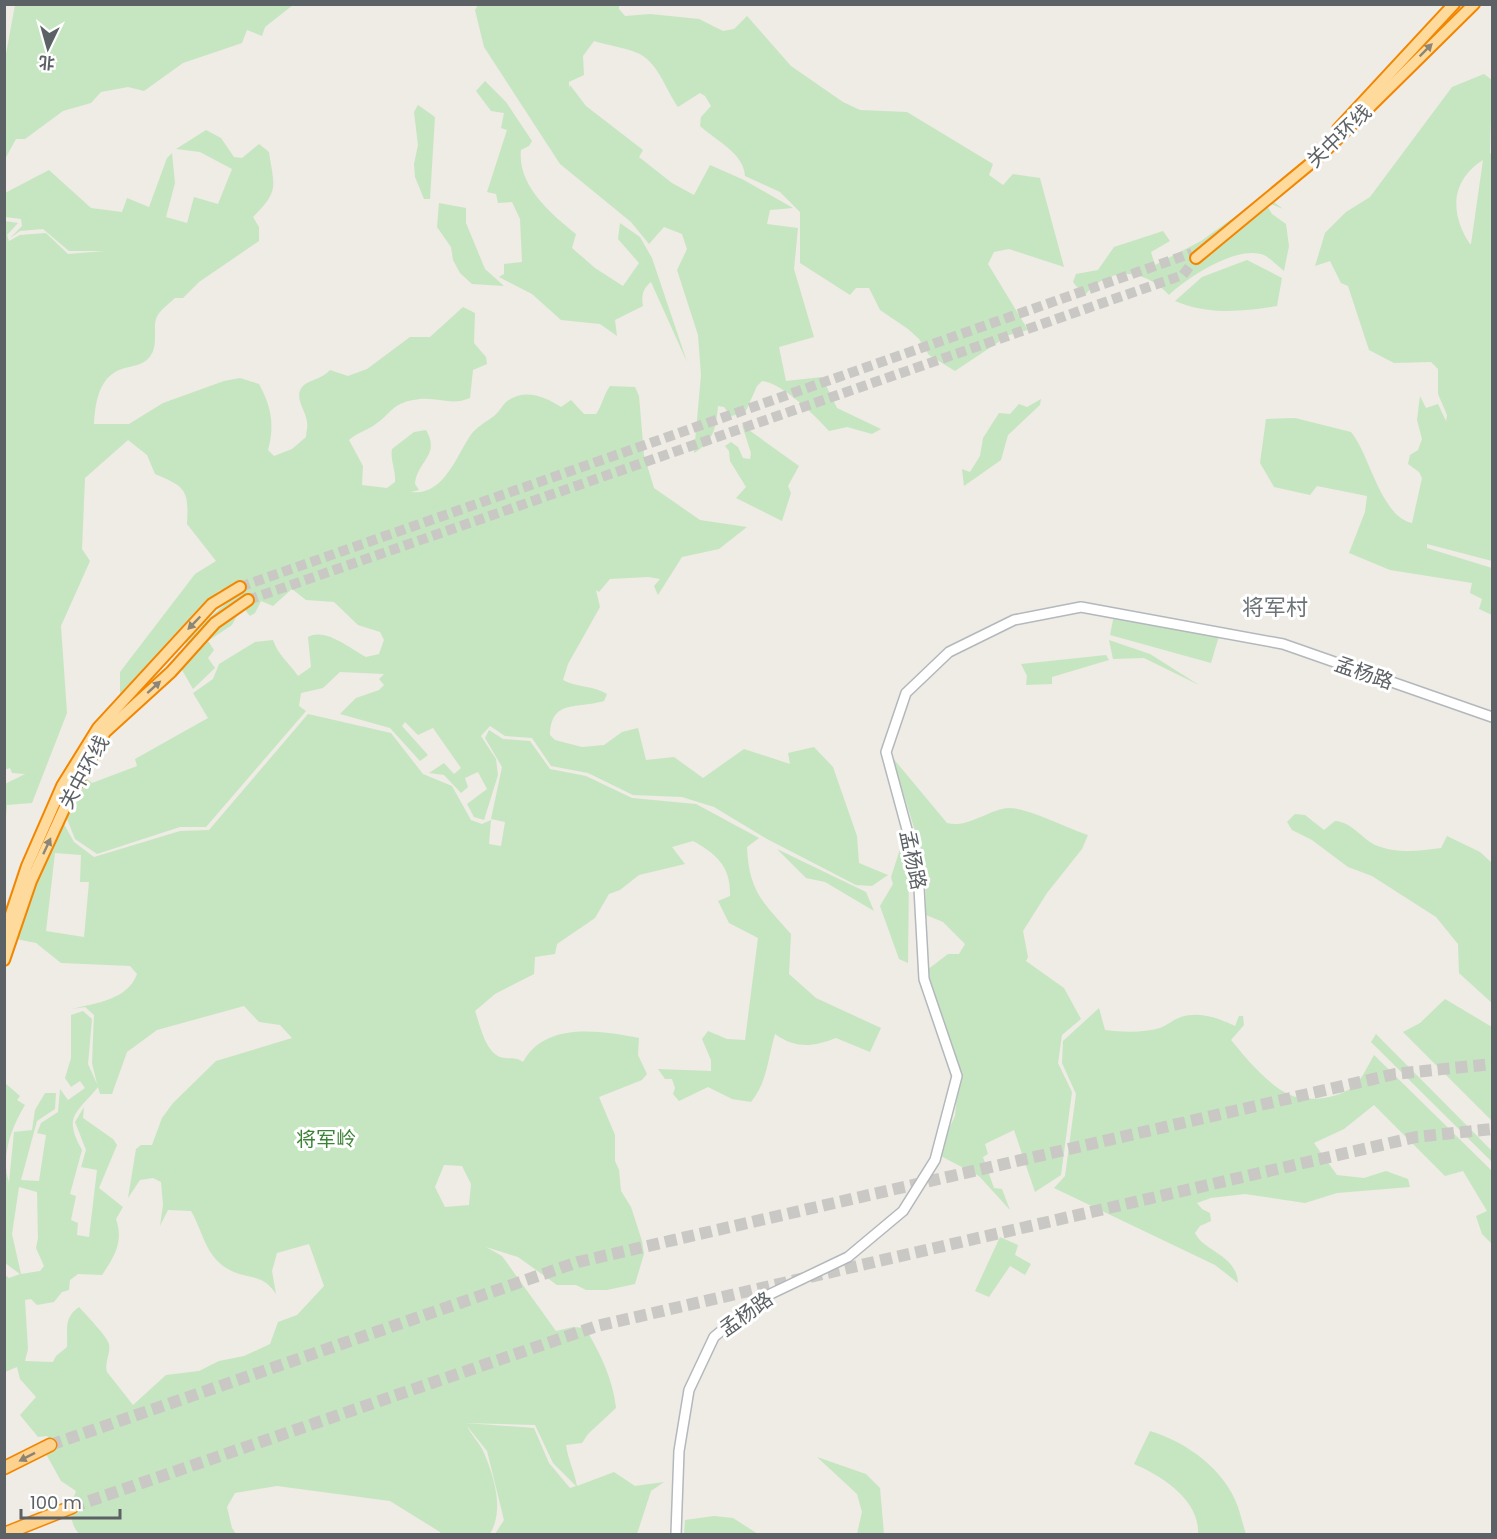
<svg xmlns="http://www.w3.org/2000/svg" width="1497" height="1539" viewBox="0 0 1497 1539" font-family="Poppins,'Noto Sans SC',sans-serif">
<rect width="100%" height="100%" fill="#efebe5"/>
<g fill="#c6e6c1" fill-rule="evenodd">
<polygon points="15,5 15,4 293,5 265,27 262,36 247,30 242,43 183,63 144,91 128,87 101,92 91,103 63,111 25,139 16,139 5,159 5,59"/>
<path d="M478 5H619V9L625 16 650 14 699 19 723 31 734 29 747 16 791 66 843 102 860 110 907 112 993 164 989 175 1003 185 1013 174 1040 178 1064 267 1009 249 994 252 988 264 1028 330 1009 335 955 371 929 355 919 339 908 329 880 310 869 288H856L850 295 800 263V212L780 192 745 176C744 153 715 140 700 126L701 117 711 106 705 96 700 93 678 107C665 89 658 60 635 52 622 47 607 45 594 41L583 56 584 75 569 82V88L570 85 586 106 643 150 639 157 672 183 694 195 710 165 744 180 793 208 770 210 767 224 798 228 794 269 814 337 779 347 786 381 822 377 837 408 881 429 872 434 847 427 829 431C816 416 782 383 762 381L757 386 745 413 731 416 724 407 718 406C716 428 714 441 694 453L701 375 698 335 677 270 687 249 682 234 664 227 649 244 631 222 560 164 484 47 475 10Z"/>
<path d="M1484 74 1492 80 1490 153 1492 154V561L1427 544V548L1492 568V615L1479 609 1482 599 1470 593 1472 583 1390 570 1349 553 1365 512 1367 496 1317 486 1310 495 1274 487 1260 463 1266 419 1295 418 1351 432C1370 455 1381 517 1412 523L1422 478 1419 472 1408 464 1410 455 1418 450 1422 439 1417 420 1420 396 1426 408 1438 404 1446 421 1447 415 1438 394V369L1431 362 1394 363 1369 350 1348 286 1341 283 1330 261 1315 266 1325 233 1346 212 1370 197 1452 87ZM1483 160 1471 244H1470C1450 214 1450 181 1483 160Z"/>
<path d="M485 81 506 102 532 141 529 146 521 150C517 185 551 214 576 234L572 248 595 268 623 286 639 263 618 239 620 223 640 237 652 258 687 362 651 282C643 288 641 296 643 306L615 320 617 336 600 324 561 320 532 294 499 277 504 274V264L522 262 520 219 512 202 498 203 496 194 487 192 507 130 501 128 504 113 491 111 476 91Z"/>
<polygon points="418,105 435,117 430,199 424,199 415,177 414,164 418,145 414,112"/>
<path d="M206 130 221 138 234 157 242 158 259 144 269 152C274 187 280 190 253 217L259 227V241L199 282 183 298H175C169 304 159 310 156 319 153 329 158 345 151 355 144 366 133 365 122 369 99 376 95 403 94 424H129L163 403 224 381 240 378 259 384C271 406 275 425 268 450L274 456 292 449 306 437C306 432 308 427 307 422 306 410 292 396 304 385 312 379 322 379 330 370L348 376 367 369 410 337H430L463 307 475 313 474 343 486 357 487 364 473 370 470 398C452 406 438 397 420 399 391 402 393 413 373 426 365 431 357 433 349 440L363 466 362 485 387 488 395 482C396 470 390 460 392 449L414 432 426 430C441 455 417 461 415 484L419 490 411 492C443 496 455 459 470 436 476 427 486 422 494 416 499 412 502 406 506 402 524 388 544 396 561 407L571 400 584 414H596C602 406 603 396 610 386L635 387 639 396 644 455 654 488 700 520 747 527 719 549 682 557 658 595 654 586 660 579 648 577 610 579 599 592 596 590 600 607 568 664 563 680C577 688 593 685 607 694L604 701C577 709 551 699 550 735L555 740 582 747 604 745 622 732 638 728 646 760 674 757 703 778 744 749 790 764 788 753 814 747 833 767 857 836 859 863 888 875 872 886 856 885 767 839 714 807 682 797 633 795 588 773 551 766 532 738 505 736 490 726 481 736 496 759 498 775 484 820 474 817 467 804 487 789 478 772 465 778 468 787 461 793 444 775 429 773 444 763 454 774 461 768 433 728 418 735 405 722 402 726 428 755 420 761 390 728 340 714 356 698 379 690 384 685 379 679 384 674 340 672 323 688 301 693 299 706 306 711 206 827H180L97 854 75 839 63 809 82 774 92 783 137 766 135 759 208 718 193 693 213 679 219 664 255 642 273 640C278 655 289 663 298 676L311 667 308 637C325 627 351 649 366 657L379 654 384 640 380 632 358 625 334 602 306 600 292 589 273 606 261 601 255 613 250 616 242 606 232 625 208 641 214 650 208 658 215 668 193 689 182 670 187 637 231 599 220 590 198 609 120 694V672L195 574 216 561 187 524C189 490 186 487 155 474L147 455 128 440 85 478 82 549 90 561 61 626 67 713 32 803 7 805 5 828V784L25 774 12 773 10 768 4 770 5 221 18 223 7 235 9 241 20 235 46 233 68 254 105 251H69L43 229 20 231 10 238 22 226 21 219 5 217V193L49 170 91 208 122 212 127 198 149 207 167 158 172 153 175 183 166 217 187 223 194 197 218 204 232 169 200 152 176 149Z"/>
<path d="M1265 195 1283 209 1264 201 1272 214 1286 224 1289 246 1284 271C1278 266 1272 260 1266 256 1239 243 1188 277 1169 295 1143 268 1109 266 1084 296L1073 282 1076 274 1098 270 1114 247 1163 231 1170 241 1151 252 1155 265 1201 241Z"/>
<polygon points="439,203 466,208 466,223 485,269 504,286 472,284 460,273 453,260 451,247 437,227"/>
<path d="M1247 260 1282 278 1277 306C1242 312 1208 315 1175 301L1202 277Z"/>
<polygon points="1041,399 1040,405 1008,435 1001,460 964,486 962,469 970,472 980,456 983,438 999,413 1010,414 1019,404 1027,407"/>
<polygon points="742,425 799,466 788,486 791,493 782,521 736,498 746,487 730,461 729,451 725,446 731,442 738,447 743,458 750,459 751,453"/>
<polygon points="1114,615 1219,636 1211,663 1110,635"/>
<polygon points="1109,640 1150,654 1199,685 1144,658 1113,659"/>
<polygon points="1106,655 1109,660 1052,677 1052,684 1026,685 1027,676 1021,664"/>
<path d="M308 714 391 733 423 774 452 786 471 820 482 824 491 820 489 844 501 846 505 822 491 819 502 767 485 738 489 730 503 739 530 741 550 769 586 776 632 798 696 804 759 838 747 847C749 892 763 902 791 934L789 974 816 998 881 1028 870 1052 836 1038C813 1047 796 1049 775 1034 768 1058 767 1083 751 1102L732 1099 708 1087 679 1101 673 1094 675 1088 672 1079H665L658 1069 711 1071V1060L702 1039 708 1031 727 1039 745 1040 758 938 729 923 718 901 730 896C731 867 717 854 693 841L672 847 685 864 639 875 620 890 609 894 595 918 557 944 555 954 535 957 534 974 495 994 475 1011C480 1025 485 1051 500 1057 509 1060 515 1056 523 1062 546 1021 601 1031 639 1038L638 1055 647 1074 642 1080 599 1097 615 1135V1161L619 1170 621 1191 631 1207 642 1241 644 1254 635 1284 607 1290H586L576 1285H557L518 1257 486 1247 502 1256 556 1331 573 1327 585 1328C600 1352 613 1380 616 1408L588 1434 582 1443 566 1445C568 1460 574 1470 577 1486L614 1472 635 1486 664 1482 651 1491 637 1534H495L504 1520 487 1451 467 1426C471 1435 480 1443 484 1453 495 1479 504 1510 490 1534H440V1532L390 1501 277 1486 235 1493 227 1507 232 1528 236 1534H79C68 1521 70 1507 76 1491L61 1481 46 1454 54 1448 47 1436 38 1437 20 1415 36 1397 20 1379 17 1367 5 1372 4 1274 9 1278 20 1274 5 1263V1083L20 1096 17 1100 25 1105C12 1126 0 1157 9 1182L14 1132 32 1130 35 1110 45 1093H56L55 1109 37 1121 21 1180 39 1181 46 1135 37 1133 41 1123 58 1112 60 1089 68 1100 85 1088 80 1081 71 1087 65 1078 71 1058V1015L83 1011 92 1019 88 1064 97 1084 92 1063 94 1015 85 1007 72 1009C95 1003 128 1000 137 974L130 966 61 963 36 943 11 938 59 815 74 842 94 857 180 831 209 830ZM55 853 81 855 80 882H89L84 937 46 931ZM244 1006 259 1022 280 1025 292 1038 216 1061 173 1103 162 1118 152 1145H141L136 1149 128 1198 140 1180 153 1178 161 1182 163 1205 160 1226 168 1210 191 1211C203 1231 205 1256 228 1269 246 1280 262 1272 276 1294L272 1271 277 1253 309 1244 324 1286 297 1315 278 1322 270 1344 244 1356 219 1361 199 1371 166 1375 133 1405 107 1372C104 1362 111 1354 109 1344 107 1336 85 1314 79 1307 63 1318 68 1330 67 1347L56 1356 53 1362 25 1361 28 1349 25 1300 31 1299 37 1305 54 1302 62 1292 69 1290 70 1280 78 1274 102 1275C114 1257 124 1242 116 1219L123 1207 99 1188 117 1145 113 1139 83 1118 84 1107 75 1122 86 1150 81 1167 97 1170 89 1237 77 1235 78 1223 71 1220 76 1196 70 1194 82 1150C63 1116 76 1114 98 1087L100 1094H112L127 1052 157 1030ZM444 1165 462 1166 471 1184 469 1205 445 1207 435 1187ZM19 1187 37 1192 38 1238 36 1248 44 1266 40 1271 21 1274 12 1234ZM465 1423 535 1425 553 1463 576 1486 570 1488 549 1463 534 1428Z"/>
<path d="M892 757 947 823C967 829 989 809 1009 808 1029 808 1067 828 1088 835L1082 849 1047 893 1023 931 1028 957 1026 961 1064 988 1081 1019 1062 1035 1058 1063 1072 1092 1061 1175 1035 1192 1014 1130 985 1144 988 1154 983 1157 994 1188 1002 1189 1010 1210 979 1176 937 1154 955 1116 958 1085 927 970 948 954H959L965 944 943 922 926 915 925 863Z"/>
<path d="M1295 814 1305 815 1324 830 1335 821C1352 822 1361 838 1375 845 1397 854 1419 851 1441 848L1447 836 1480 852 1492 863V1003L1459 973 1458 944 1436 917 1372 876 1348 867 1312 840 1292 830 1287 822Z"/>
<polygon points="903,840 909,867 908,963 899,959 880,906 893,884 891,877"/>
<polygon points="777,849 866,892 874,911 825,882 806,878"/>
<polygon points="1445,999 1492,1027 1492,1121 1403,1032 1420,1023"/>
<path d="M1099 1008 1105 1030C1123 1032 1143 1033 1160 1028 1168 1025 1174 1019 1181 1017 1199 1011 1219 1018 1235 1026L1239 1016H1243L1244 1025 1231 1040C1246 1058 1266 1083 1288 1094 1306 1103 1338 1099 1354 1086 1363 1078 1368 1065 1374 1055L1492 1171V1244L1482 1234 1476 1216 1487 1211 1463 1171 1445 1176 1374 1105 1344 1129 1314 1143 1337 1175 1364 1178 1386 1171 1408 1179 1410 1187 1337 1193 1305 1203 1245 1194 1211 1198 1197 1203 1202 1209 1210 1213 1211 1221 1200 1226 1195 1233C1203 1251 1237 1255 1238 1283L1215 1265 1054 1188 1065 1176 1076 1094 1062 1063 1063 1041Z"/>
<polygon points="1376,1034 1492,1151 1492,1162 1371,1042"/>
<polygon points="1000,1237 1018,1245 1015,1255 1031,1264 1025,1275 1010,1266 989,1297 975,1291"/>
<path d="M1150 1431C1187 1442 1225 1470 1238 1507 1241 1516 1243 1525 1246 1534H1198C1200 1500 1162 1476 1134 1464Z"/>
<polygon points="817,1457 866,1474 880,1488 884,1534 857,1534 862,1512 857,1494"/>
<polygon points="714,1516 733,1518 758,1534 684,1534 685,1520"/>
</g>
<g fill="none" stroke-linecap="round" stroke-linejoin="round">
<g stroke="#cac8c5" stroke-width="10" stroke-dasharray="10 5" stroke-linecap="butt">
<polyline points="240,587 1192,253"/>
<polyline points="248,600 1183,275 1196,258"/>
</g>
<g stroke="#cac8c5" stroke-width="12" stroke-dasharray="12 6" stroke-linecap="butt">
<polyline points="50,1445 578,1262 1395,1074 1492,1064"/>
<polyline points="72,1507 597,1326 1416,1137 1492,1129"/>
</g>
<defs>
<polyline id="secondary" points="676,1534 679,1451 689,1390 714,1337 758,1300 848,1257 903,1211 935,1160 957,1076 924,979 918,870 886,752 906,693 949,652 1014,620 1081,607 1283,644 1492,717"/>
<g id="trunk">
<polyline points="1338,129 1454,4"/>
<polyline points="1196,258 1322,154 1474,4"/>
<polyline points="4,935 27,866 62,786 98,728 212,604 240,587"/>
<polyline points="4,960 31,881 70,796 105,732 171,672 215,623 248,600"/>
</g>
<g id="motorway">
<polyline points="4,1468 50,1445"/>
<polyline points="4,1534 72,1507"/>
</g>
</defs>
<use href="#secondary" stroke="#b3b8bc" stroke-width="12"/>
<use href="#trunk" stroke="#f38601" stroke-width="14"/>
<use href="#motorway" stroke="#f38601" stroke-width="15"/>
<use href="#secondary" stroke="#fff" stroke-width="9"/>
<use href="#trunk" stroke="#fedb9c" stroke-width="10"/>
<use href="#motorway" stroke="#fdd18e" stroke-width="12"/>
</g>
<defs><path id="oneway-solid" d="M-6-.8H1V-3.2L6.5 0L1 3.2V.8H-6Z" transform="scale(1.5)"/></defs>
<g fill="#8d8676">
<use href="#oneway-solid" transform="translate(1426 50) rotate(-45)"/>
<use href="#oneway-solid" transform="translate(194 623) rotate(134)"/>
<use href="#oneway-solid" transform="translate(154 687) rotate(-42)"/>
<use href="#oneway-solid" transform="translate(47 846) rotate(-65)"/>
</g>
<use fill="#8c8371" href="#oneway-solid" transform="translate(27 1457) rotate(153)"/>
<g text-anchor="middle" stroke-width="6" stroke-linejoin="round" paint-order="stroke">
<g font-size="20" fill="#5c6165" stroke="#fff">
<text transform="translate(1339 136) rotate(-44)" y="7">关中环线</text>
<text transform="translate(1364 673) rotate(19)" y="7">孟杨路</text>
<text transform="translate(84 772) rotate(-61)" y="7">关中环线</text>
<text transform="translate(913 860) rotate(78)" y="7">孟杨路</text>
<text transform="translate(746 1314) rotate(-36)" y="7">孟杨路</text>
</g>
<g font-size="20" fill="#3c8435" stroke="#fff">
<text x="326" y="1146">将军岭</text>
</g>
<g font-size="22" fill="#6d7477" stroke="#fff">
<text x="1275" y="615">将军村</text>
</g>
</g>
<rect width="1497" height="1539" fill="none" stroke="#5c6165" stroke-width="12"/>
<g transform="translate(48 48) rotate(185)" stroke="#ffffff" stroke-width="4.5" paint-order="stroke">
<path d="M0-4.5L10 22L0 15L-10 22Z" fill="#5c6165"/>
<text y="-9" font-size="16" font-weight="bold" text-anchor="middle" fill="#5c6165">北</text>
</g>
<path d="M21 1509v9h99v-9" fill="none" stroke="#5c6165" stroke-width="3"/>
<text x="30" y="1509" font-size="18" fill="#5c6165" stroke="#ffffff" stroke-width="4.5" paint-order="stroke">100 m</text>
</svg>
